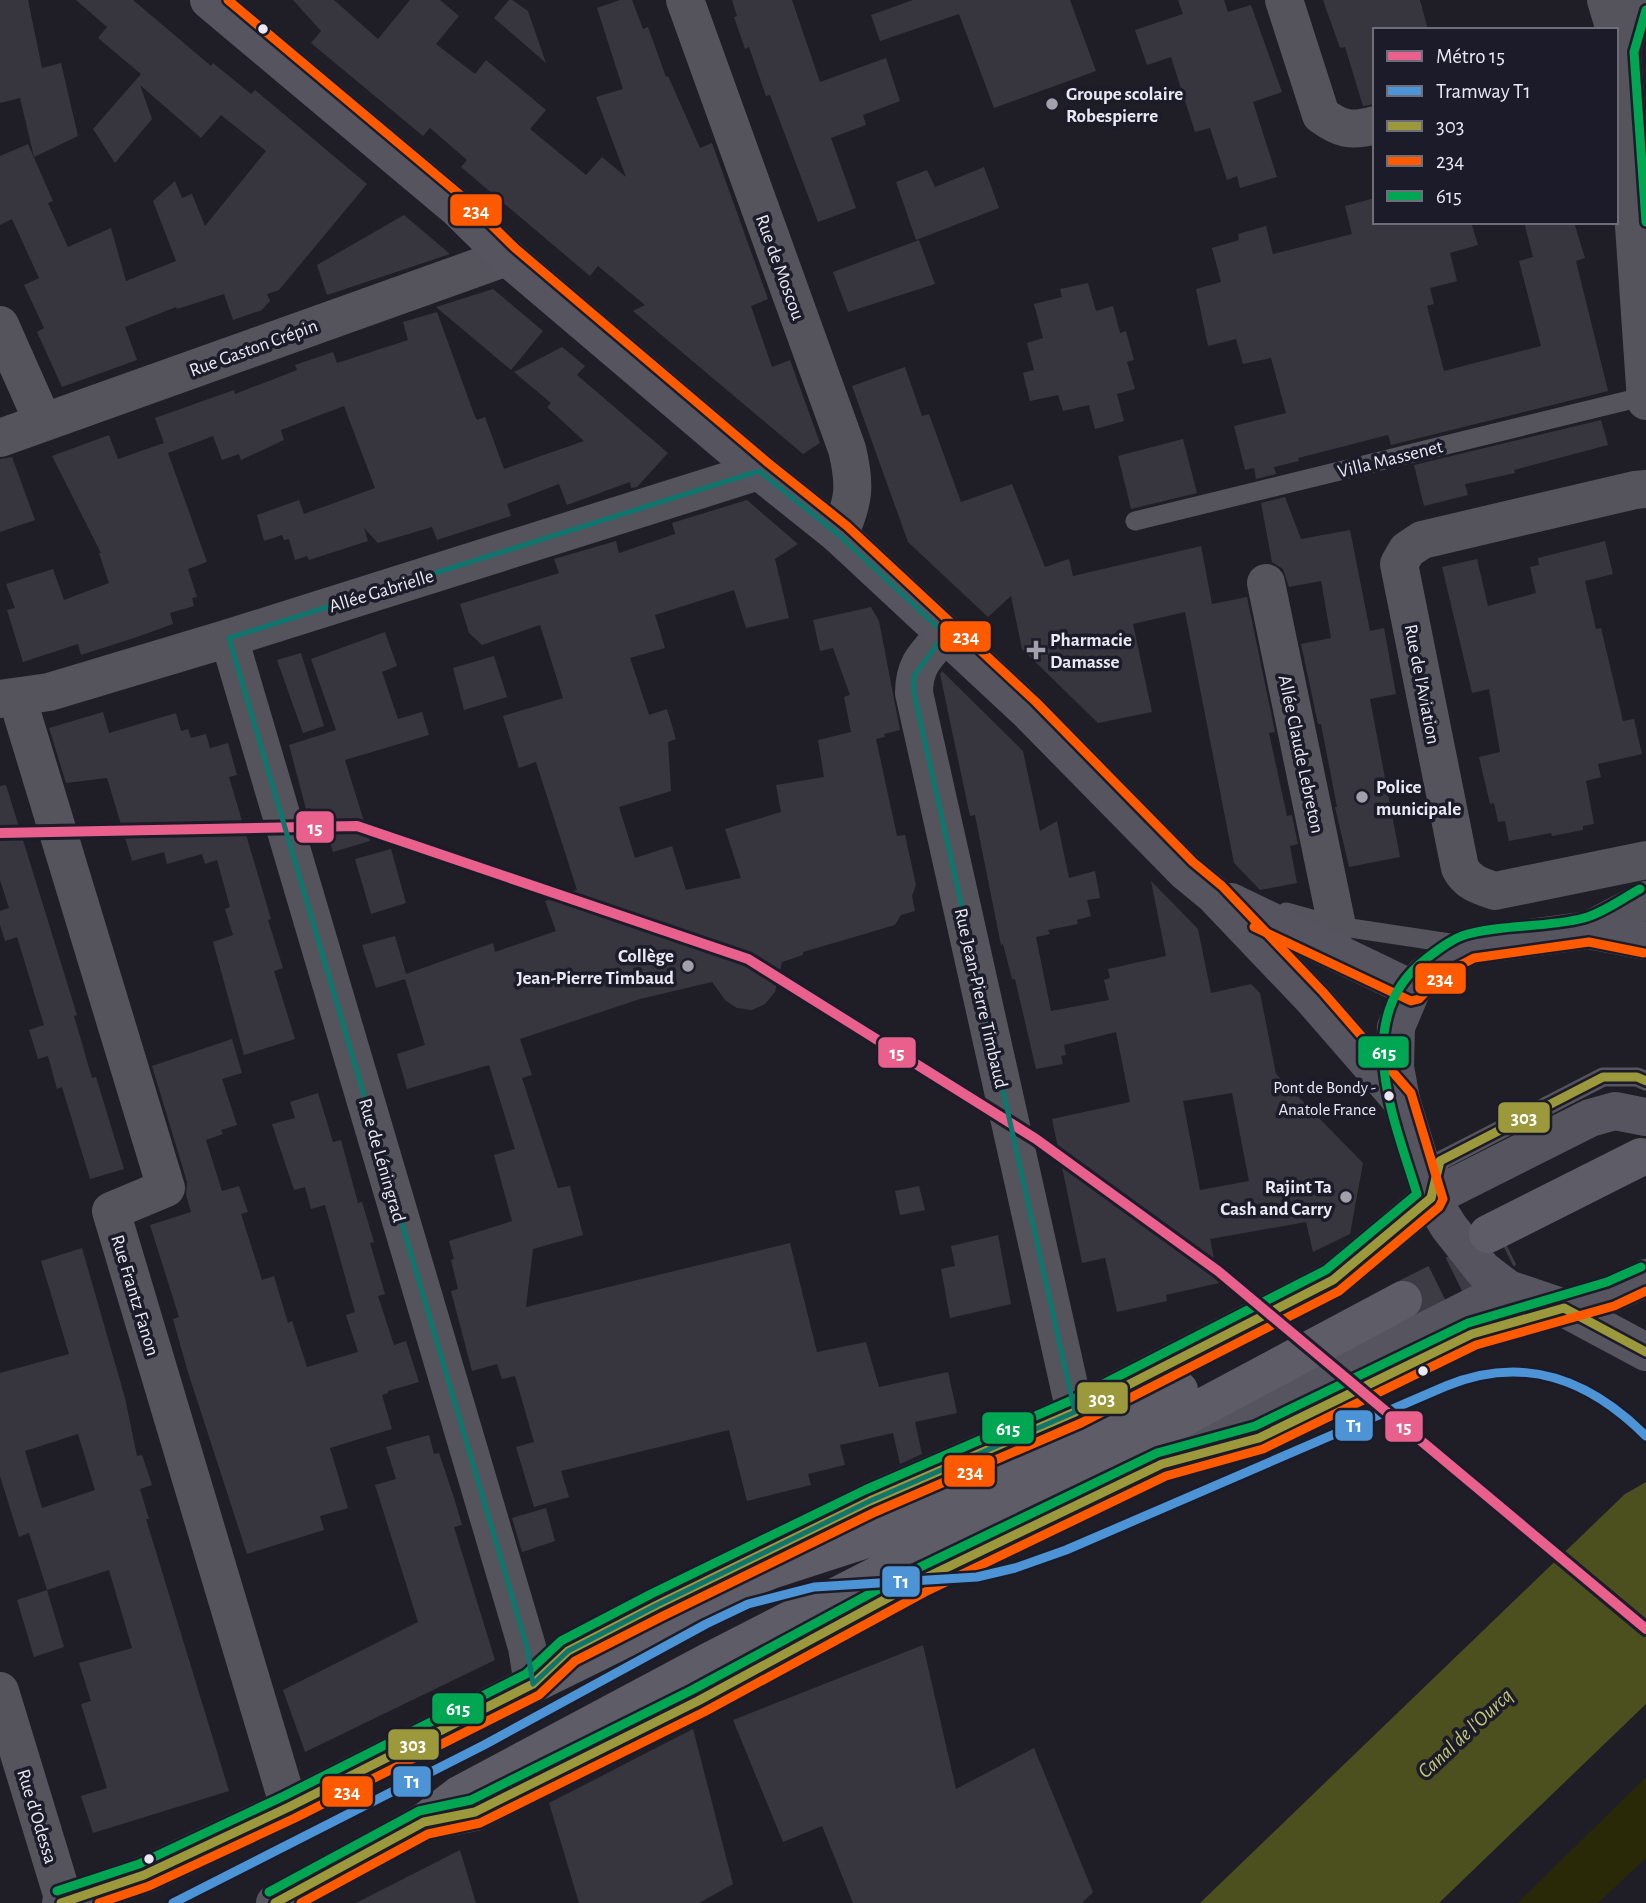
<svg xmlns="http://www.w3.org/2000/svg" width="1646" height="1903" viewBox="0 0 1646 1903" font-family="'Alegreya Sans',sans-serif">
<rect width="100%" height="100%" fill="#1f1e26"/>
<polygon fill="#292907" points="1646,1777 1646,1858 1598,1903 1518,1903"/>
<polygon fill="#4c4f1e" points="1646,1482 1646,1704 1439,1903 1200,1903 1625,1494"/>
<g fill="#37363e" fill-rule="evenodd">
<polygon points="0,0 28,0 42,68 61,63 78,136 34,157 20,98 0,103"/>
<polygon points="76,0 133,0 211,66 213,63 251,94 255,90 367,184 279,290 267,294 270,301 262,310 233,320 224,294 177,309 176,307 125,327 137,360 62,387 37,332 44,328 24,285 39,278 12,219 0,225 0,156 28,144 53,201 48,203 68,247 111,228 126,281 176,261 153,201 175,181 182,198 192,194 205,226 266,151 221,115 201,138 140,85 152,119 115,163 93,129 141,74 98,38 107,27"/>
<polygon points="293,0 334,0 378,39 410,0 440,0 459,16 436,44 475,74 486,60 546,110 530,129 586,175 602,157 626,177 596,97 623,89 597,8 620,0 632,0 643,29 648,27 666,77 668,76 700,148 712,143 768,299 751,306 772,367 790,360 820,443 803,454 633,311 645,305 598,266 590,276 461,167 467,160 430,128 423,136 311,43 321,31"/>
<polygon points="509,0 512,0 528,11 546,63 494,18"/>
<polygon points="732,0 792,0 820,82 886,58 900,101 863,115 866,125 831,138 856,208 818,222 770,95 766,96 749,47 745,49 734,17 737,16"/>
<polygon points="913,0 1070,0 1096,71 994,108 959,14 880,41 871,15"/>
<polygon points="1178,0 1224,0 1228,12 1251,5 1282,92 1253,102 1277,177 1240,188 1237,176 1227,180 1210,128 1195,132 1171,57 1147,65 1135,30 1183,14"/>
<polygon points="1323,0 1420,0 1428,30 1375,30 1375,104 1363,106 1345,47 1340,48"/>
<polygon points="984,167 999,208 916,240 896,182 927,170 935,187"/>
<polygon points="1375,198 1375,222 1471,222 1478,245 1450,253 1457,281 1430,288 1434,304 1427,306 1444,371 1541,346 1519,261 1533,257 1524,222 1574,222 1585,258 1576,261 1608,391 1391,445 1388,435 1298,458 1299,461 1274,467 1276,474 1256,479 1254,468 1245,470 1234,426 1286,413 1271,358 1243,364 1236,339 1208,346 1196,289 1221,282 1212,248 1239,240 1238,234 1266,226 1273,254 1352,234 1345,206"/>
<polygon points="404,215 450,254 327,295 317,265"/>
<polygon points="919,240 935,284 848,312 833,272"/>
<polygon points="1088,283 1096,311 1113,306 1120,333 1126,331 1134,360 1127,362 1135,389 1117,394 1124,421 1095,429 1089,405 1063,411 1058,395 1030,401 1023,373 1034,370 1027,343 1043,338 1034,304 1062,297 1060,289"/>
<polygon points="493,289 543,331 511,370 436,307"/>
<polygon points="437,312 474,414 477,420 485,417 504,469 584,441 547,407 551,403 514,372 562,347 585,366 577,375 668,453 637,487 631,488 630,482 567,505 559,484 507,504 511,516 437,540 432,527 378,543 364,528 368,541 309,560 307,556 295,560 289,539 284,540 282,535 264,541 257,515 299,500 304,514 375,488 344,406 281,430 284,440 241,460 239,454 222,460 213,436 168,453 207,562 188,569 197,597 192,598 194,606 170,613 173,624 137,637 81,655 78,644 23,662 7,610 15,608 6,584 53,569 64,600 109,583 99,553 101,553 52,456 109,435 118,459 164,443 155,418 234,390 235,394 297,370 295,365 333,352 337,363 408,340 403,322"/>
<polygon points="905,367 922,416 929,414 961,502 1012,484 1045,567 1069,559 1073,576 1201,546 1212,604 1247,597 1275,732 1269,733 1287,816 1292,815 1298,844 1290,846 1297,883 1260,890 1234,863 1185,612 1133,624 1152,712 1098,723 1022,649 1011,596 988,617 908,542 852,386"/>
<polygon points="1601,420 1608,445 1514,470 1515,473 1465,484 1468,495 1424,506 1414,465"/>
<polygon points="1183,439 1197,493 1131,509 1118,456"/>
<polygon points="12,457 35,520 0,532 0,459"/>
<polygon points="1285,497 1301,539 1350,530 1370,631 1384,628 1396,694 1370,699 1400,857 1349,867 1335,807 1337,807 1321,724 1318,724 1301,644 1331,638 1321,581 1289,587 1283,569 1272,562 1261,503"/>
<polygon points="747,500 798,544 775,559 789,618 746,628 734,590 655,615 665,648 630,658 649,715 667,709 676,739 668,742 671,791 619,807 635,858 672,846 686,890 741,878 725,829 781,812 776,785 824,777 818,740 851,732 844,697 850,695 833,648 820,651 813,620 871,607 879,621 900,730 884,734 885,737 876,739 897,836 905,835 916,885 912,896 915,911 901,915 895,925 803,952 803,955 782,962 775,992 765,1004 752,1010 737,1008 726,1001 712,982 640,999 520,1039 532,1075 522,1078 558,1188 570,1186 583,1235 533,1249 526,1307 790,1243 817,1352 866,1342 879,1387 948,1372 957,1413 915,1422 922,1454 900,1464 893,1433 840,1445 845,1465 808,1474 811,1485 747,1501 729,1430 561,1471 569,1497 534,1507 516,1447 534,1442 515,1376 502,1379 497,1364 472,1371 451,1291 458,1289 451,1260 454,1259 449,1241 512,1221 494,1155 515,1149 489,1065 407,1089 397,1054 425,1045 405,979 376,988 362,945 395,936 406,974 493,943 495,952 556,931 545,901 577,890 536,762 519,768 503,716 563,698 540,625 482,645 469,633 460,604 559,573 554,559 616,541 619,553 675,534 672,523"/>
<polygon points="1605,541 1613,574 1585,581 1596,629 1601,628 1623,721 1634,719 1642,754 1598,764 1601,777 1586,781 1594,824 1583,826 1583,830 1552,836 1551,833 1509,841 1505,821 1498,822 1494,803 1490,804 1479,757 1500,752 1489,689 1472,693 1442,567 1477,559 1488,606 1536,593 1530,567 1539,565 1538,558"/>
<polygon points="385,632 397,666 382,672 398,719 422,712 429,735 345,760 370,841 333,852 325,827 317,830 310,808 306,809 289,745 336,730 311,659"/>
<polygon points="301,653 324,726 303,733 277,660"/>
<polygon points="494,656 507,697 464,710 453,668"/>
<path d="M942 671 1023 751 1040 831 1057 821 1069 878 1095 871 1100 898 1087 900 1091 916 1077 920 1078 924 1048 930 1050 934 1036 937 1051 1011 1109 1000 1104 980 1110 978 1108 969 1166 956 1151 881 1198 929 1211 993 1251 984 1260 993 1276 1074 1363 1163 1350 1234 1313 1252 1306 1222 1210 1239 1219 1283 1166 1295 1167 1301 1117 1312 1105 1258 1082 1263 1052 1119 1130 1102 1116 1032 1064 1045 1066 1055 1061 1056 1063 1064 1036 1069 1015 979H1012L1003 944 1001 945 975 815 970 816 940 674ZM1232 1093 1249 1181 1200 1190 1183 1101Z"/>
<polygon points="103,712 109,733 176,713 181,731 188,729 191,738 206,734 210,748 228,743 237,775 229,777 271,919 268,920 283,968 274,971 295,1039 244,1055 213,942 233,935 225,909 230,907 217,860 205,864 202,854 167,864 164,852 132,861 107,778 66,783 49,728"/>
<polygon points="6,785 77,1015 74,1016 92,1078 96,1077 124,1169 90,1179 62,1087 57,1089 48,1056 38,1059 29,1030 44,1025 17,937 5,941 0,925 0,911 9,908 0,880 0,786"/>
<polygon points="391,849 406,903 371,914 355,859"/>
<polygon points="232,1039 242,1073 222,1079 237,1125 221,1130 223,1134 206,1140 222,1191 239,1186 248,1212 241,1214 262,1280 274,1276 288,1323 292,1321 307,1367 358,1352 346,1315 355,1312 325,1205 311,1209 305,1187 294,1190 272,1124 295,1118 290,1102 318,1093 333,1142 341,1140 358,1203 362,1202 374,1242 370,1243 385,1294 378,1296 394,1345 406,1341 419,1382 388,1391 388,1393 382,1395 392,1429 330,1448 348,1508 320,1516 324,1530 247,1554 187,1369 173,1319 179,1317 150,1225 191,1212 186,1195 187,1182 152,1066"/>
<polygon points="919,1186 925,1210 900,1215 895,1191"/>
<polygon points="998,1235 1011,1304 950,1318 941,1269 955,1266 951,1246"/>
<path d="M82 1248 125 1398 137 1456 142 1455 152 1485 140 1489 149 1519H146L229 1791 93 1833 81 1796 107 1788 81 1704 91 1701 79 1663 132 1648 109 1570 47 1590 29 1533 19 1537 0 1476V1373L69 1354 41 1261ZM78 1434 95 1490 42 1508 25 1451Z"/>
<polygon points="429,1435 434,1454 439,1453 455,1501 462,1525 454,1527 495,1660 305,1752 283,1690 418,1622 375,1485 396,1479 386,1447"/>
<polygon points="546,1508 555,1541 522,1552 512,1518"/>
<polygon points="47,1590 64,1647 34,1657 17,1600"/>
<polygon points="923,1645 956,1789 1034,1748 1093,1892 1082,1903 853,1903 822,1826 783,1842 733,1720"/>
<polygon points="693,1729 733,1884 699,1903 579,1903 549,1803"/>
<polygon points="460,1850 476,1903 356,1903"/>
</g>
<g fill="none" stroke-linecap="round" stroke-linejoin="round">
<polyline stroke="#3d3c45" stroke-width="38" stroke-dasharray="38 19" stroke-linecap="butt" points="1403,1300 1508,1248"/>
<g stroke="#55545c" stroke-width="19">
<polyline points="1135,521 1646,396"/>
<polyline points="1286,912 1337,926 1463,945"/>
<polyline points="1434,1184 1440,1161 1603,1077 1637,1077 1646,1081"/>
<polyline points="1228,1446 1259,1438 1472,1334 1554,1311"/>
</g>
<g stroke="#55545c" stroke-width="38">
<path d="M685 0 847 449C856 486 854 501 839 535"/>
<path d="M1284 0 1321 115C1340 129 1351 132 1375 125"/>
<polyline points="1606,0 1615,30"/>
<polyline points="0,325 43,422"/>
<polyline points="0,438 507,257"/>
<path d="M1646 489 1635 490 1422 540 1407 550 1399 564 1460 868C1468 883 1480 886 1495 891L1646 860"/>
<polyline points="1266,583 1337,926"/>
<path d="M945 634C926 655 914 664 914 693L1075 1412"/>
<polyline points="229,638 527,1647 533,1684"/>
<polyline points="17,697 166,1188 111,1211 289,1807"/>
<polyline points="0,699 49,692 229,638 759,471"/>
<polyline points="0,1691 64,1901"/>
</g>
<g stroke="#55545c" stroke-width="38">
<polyline points="1636,0 1622,51 1646,401"/>
<polyline points="1589,930 1646,900"/>
</g>
<g stroke="#56555f" stroke-width="38">
<polyline points="209,0 457,208 507,257 759,471 839,535 1028,711 1185,871 1213,894 1314,1000 1401,1100"/>
<polyline points="1231,902 1412,989"/>
<polyline points="1646,941 1589,930 1470,946 1446,959 1425,975 1412,989 1396,1027 1395,1067 1401,1100 1431,1198 1449,1227 1483,1270 1508,1289 1564,1308 1646,1352"/>
<polyline points="1564,1308 1611,1294 1646,1278"/>
<polyline points="729,1571 870,1501 1075,1412 1333,1280 1431,1198 1590,1118 1615,1111 1646,1117"/>
<polyline points="61,1903 144,1875 289,1807 533,1684 556,1662"/>
<polyline points="275,1903 424,1822 475,1812 698,1701 919,1581 1162,1464 1508,1289"/>
</g>
<g stroke="#5d5c67" stroke-width="38">
<polyline points="1488,1234 1641,1157"/>
<polyline points="533,1684 734,1585 771,1570 873,1537 1005,1480 1179,1390"/>
<polyline points="424,1822 459,1795 710,1661 1130,1446 1403,1300"/>
</g>
<defs>
<g id="bus-1">
<polyline points="1431,1198 1440,1161 1603,1077 1637,1077 1646,1081"/>
<polyline points="61,1903 144,1875 289,1807 533,1684 568,1651 657,1605 870,1501 1075,1412 1333,1280 1431,1198"/>
<polyline points="275,1903 424,1822 475,1812 698,1701 919,1581 1162,1464 1259,1438 1472,1334 1564,1308 1646,1352"/>
</g>
<g id="bus-2">
<polyline points="1254,927 1411,1001 1419,999 1433,984 1453,969 1474,958 1589,942 1644,953"/>
<polyline points="99,1903 149,1886 295,1818 539,1695 575,1661 663,1616 875,1512 1081,1423 1339,1291 1439,1207 1443,1199 1411,1093 1323,992 1222,886 1193,862 1036,702 847,526 767,462 515,248 465,199 228,0"/>
<polyline points="301,1903 428,1834 480,1823 704,1712 925,1592 1166,1476 1263,1449 1476,1345 1614,1306 1646,1291"/>
</g>
<g id="bus-3">
<polyline points="1646,10 1634,52 1646,222"/>
<path d="M57 1891 139 1864 284 1796 526 1674 561 1641 651 1594 865 1490 1070 1401 1326 1270 1417 1194C1394 1118 1349 1017 1427 958 1439 949 1453 938 1468 934 1505 924 1546 928 1584 918 1603 913 1623 898 1640 889"/>
<polyline points="269,1892 419,1811 471,1800 692,1690 914,1570 1157,1453 1255,1426 1468,1323 1607,1282 1641,1267"/>
</g>
</defs>
<use href="#bus-1" stroke="#1c1b29" stroke-width="14"/>
<use href="#bus-2" stroke="#1c1b29" stroke-width="14"/>
<use href="#bus-3" stroke="#1c1b29" stroke-width="14"/>
<use href="#bus-1" stroke="#9b993b" stroke-width="9"/>
<use href="#bus-2" stroke="#ff5a00" stroke-width="9"/>
<use href="#bus-3" stroke="#00a651" stroke-width="9"/>
<defs>
<path id="tram-1" d="M173 1903 484 1745 706 1624 748 1604 814 1587 977 1577 1015 1568 1066 1550 1446 1386C1524 1354 1589 1379 1646 1436"/>
</defs>
<use href="#tram-1" stroke="#1c1b29" stroke-width="14"/>
<use href="#tram-1" stroke="#4c94d6" stroke-width="9"/>
<defs>
<polyline id="metro-1" points="0,833 357,826 748,959 1036,1139 1218,1271 1646,1629"/>
</defs>
<use href="#metro-1" stroke="#1c1b29" stroke-width="16"/>
<use href="#metro-1" stroke="#e8608b" stroke-width="10"/>
</g>
<path fill="none" stroke="#0f766e" stroke-width="5" stroke-linejoin="round" d="M759 471 839 535 945 634 914 676V693L1075 1412 870 1501 657 1605 568 1651 533 1684 527 1647 229 638Z"/>
<g fill="#e9e8f3" stroke="#1c1b29" stroke-width="2.5">
<circle cx="263" cy="29" r="6"/>
<circle cx="1389" cy="1096" r="6"/>
<circle cx="1423" cy="1371" r="6"/>
<circle cx="149" cy="1859" r="6"/>
</g>
<g fill="#a2a1ab" stroke="#1c1b29" stroke-width="2.5">
<circle cx="1052" cy="104" r="7"/>
<path d="M1032.5 639.5h7v7h7v7h-7v7h-7v-7h-7v-7h7z"/>
<circle cx="1362" cy="797" r="7"/>
<circle cx="688" cy="966" r="7"/>
<circle cx="1346" cy="1197" r="7"/>
</g>
<g text-anchor="middle" stroke-width="7" stroke-linejoin="round" paint-order="stroke">
<g font-size="17" fill="#e9e8f3" stroke="#1c1b29" text-anchor="end">
<text x="1376" y="1093">Pont de Bondy -<tspan x="1376" dy="22">Anatole France</tspan></text>
</g>
<g font-size="19" font-weight="bold" fill="#e9e8f3" stroke="#1c1b29" text-anchor="start">
<text x="1066" y="100">Groupe scolaire<tspan x="1066" dy="22">Robespierre</tspan></text>
<text x="1050" y="646">Pharmacie<tspan x="1050" dy="22">Damasse</tspan></text>
<text x="1376" y="793">Police<tspan x="1376" dy="22">municipale</tspan></text>
<text x="674" y="962" text-anchor="end">Collège<tspan x="674" dy="22">Jean-Pierre Timbaud</tspan></text>
<text x="1332" y="1193" text-anchor="end">Rajint Ta<tspan x="1332" dy="22">Cash and Carry</tspan></text>
</g>
<g font-size="19" fill="#e9e8f3" stroke="#1c1b29">
<text transform="translate(781 267) rotate(70)" y="7">Rue de Moscou</text>
<text transform="translate(253 347) rotate(-20)" y="7">Rue Gaston Crépin</text>
<text transform="translate(1390 458) rotate(-14)" y="7">Villa Massenet</text>
<text transform="translate(381 590) rotate(-17)" y="7">Allée Gabrielle</text>
<text transform="translate(1423 684) rotate(79)" y="7">Rue de l'Aviation</text>
<text transform="translate(1302 754) rotate(78)" y="7">Allée Claude Lebreton</text>
<text transform="translate(982 998) rotate(77)" y="7">Rue Jean-Pierre Timbaud</text>
<text transform="translate(383 1160) rotate(74)" y="7">Rue de Léningrad</text>
<text transform="translate(136 1295) rotate(73)" y="7">Rue Frantz Fanon</text>
<text transform="translate(38 1816) rotate(73)" y="7">Rue d'Odessa</text>
</g>
<g font-size="21" font-style="italic" fill="#c3c775" stroke="#1c1b29">
<text transform="translate(1465 1733) rotate(-43)" y="7">Canal de l'Ourcq</text>
</g>
</g>
<g stroke="#1c1b29" stroke-width="2.5">
<rect x="449" y="193" width="54" height="34" rx="7" fill="#ff5a00"/>
<rect x="939" y="620" width="53" height="33" rx="7" fill="#ff5a00"/>
<rect x="295" y="810" width="40" height="34" rx="7" fill="#e8608b"/>
<rect x="1414" y="962" width="53" height="33" rx="7" fill="#ff5a00"/>
<rect x="1357" y="1035" width="53" height="34" rx="7" fill="#00a651"/>
<rect x="877" y="1036" width="40" height="33" rx="7" fill="#e8608b"/>
<rect x="1497" y="1101" width="54" height="33" rx="7" fill="#9b993b"/>
<rect x="1076" y="1381" width="53" height="34" rx="7" fill="#9b993b"/>
<rect x="1334" y="1409" width="40" height="33" rx="7" fill="#4c94d6"/>
<rect x="1384" y="1410" width="40" height="33" rx="7" fill="#e8608b"/>
<rect x="981" y="1411" width="54" height="34" rx="7" fill="#00a651"/>
<rect x="943" y="1454" width="53" height="34" rx="7" fill="#ff5a00"/>
<rect x="881" y="1565" width="40" height="33" rx="7" fill="#4c94d6"/>
<rect x="431" y="1692" width="54" height="33" rx="7" fill="#00a651"/>
<rect x="387" y="1728" width="53" height="33" rx="7" fill="#9b993b"/>
<rect x="392" y="1765" width="40" height="33" rx="7" fill="#4c94d6"/>
<rect x="321" y="1775" width="53" height="33" rx="7" fill="#ff5a00"/>
</g>
<g font-size="19" text-anchor="middle" font-weight="bold" fill="#fff">
<text x="476" y="217">234</text>
<text x="966" y="643">234</text>
<text x="315" y="834">15</text>
<text x="1440" y="985">234</text>
<text x="1384" y="1059">615</text>
<text x="897" y="1059">15</text>
<text x="1524" y="1124">303</text>
<text x="1102" y="1405">303</text>
<text x="1354" y="1432">T1</text>
<text x="1404" y="1433">15</text>
<text x="1008" y="1435">615</text>
<text x="970" y="1478">234</text>
<text x="901" y="1588">T1</text>
<text x="458" y="1715">615</text>
<text x="413" y="1751">303</text>
<text x="412" y="1788">T1</text>
<text x="347" y="1798">234</text>
</g>
<rect x="1373" y="28" width="245" height="196" fill="#1c1b29" stroke="#6e6d7a" stroke-width="2"/>
<rect x="1387" y="51" width="35" height="10" fill="#e8608b" stroke="#6e6d7a" stroke-width="2"/>
<text x="1436" y="63" font-size="21" fill="#e9e8f3">Métro 15</text>
<rect x="1387" y="86" width="35" height="10" fill="#4c94d6" stroke="#6e6d7a" stroke-width="2"/>
<text x="1436" y="98" font-size="21" fill="#e9e8f3">Tramway T1</text>
<rect x="1387" y="121" width="35" height="10" fill="#9b993b" stroke="#6e6d7a" stroke-width="2"/>
<text x="1436" y="133" font-size="21" fill="#e9e8f3">303</text>
<rect x="1387" y="156" width="35" height="10" fill="#ff5a00" stroke="#6e6d7a" stroke-width="2"/>
<text x="1436" y="168" font-size="21" fill="#e9e8f3">234</text>
<rect x="1387" y="191" width="35" height="10" fill="#00a651" stroke="#6e6d7a" stroke-width="2"/>
<text x="1436" y="203" font-size="21" fill="#e9e8f3">615</text>
</svg>
